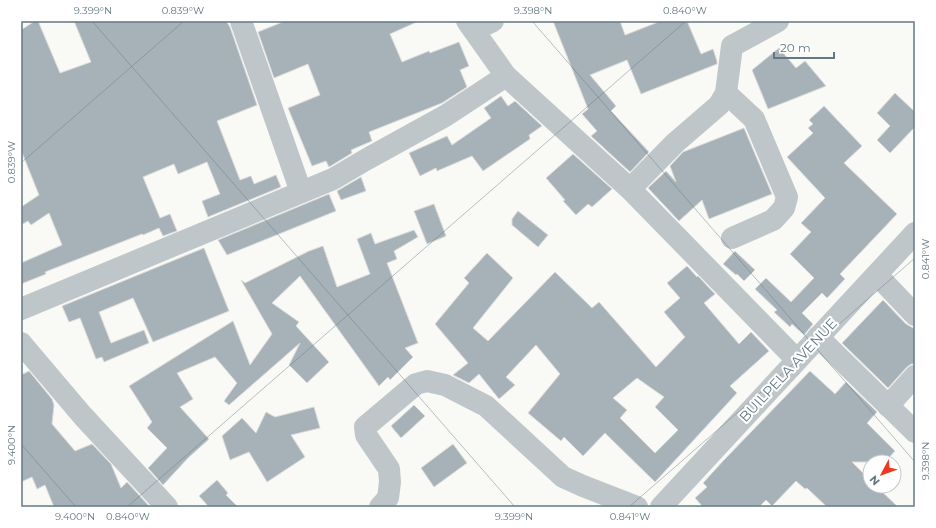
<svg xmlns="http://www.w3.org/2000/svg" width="936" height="528" viewBox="0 0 936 528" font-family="Montserrat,sans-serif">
<rect width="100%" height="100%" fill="#f9f9f6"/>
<g fill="#a6b2b7" stroke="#dbdbd9" fill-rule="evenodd">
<polygon points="35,21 38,21 60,73 91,62 74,21 226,21 230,27 257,105 217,121 240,180 251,176 254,184 276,175 281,187 208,217 202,201 220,194 207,162 178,174 174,164 143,177 160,218 170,214 177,231 163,236 159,228 143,235 142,234 45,272 46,274 21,284 21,263 62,245 49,213 31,225 28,221 21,225 21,207 39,195 21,150 21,30"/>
<polygon points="285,21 419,21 390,34 402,62 429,51 430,53 459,42 469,66 460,70 467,87 442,103 369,132 372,141 351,150 352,153 329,167 326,161 312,166 288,108 320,95 308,64 274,78 258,32"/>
<polygon points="553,21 620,21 625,35 661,21 687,21 701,54 713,49 717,61 717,64 641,94 627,60 590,75 616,106 611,111 649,152 630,172 591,136 597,131 582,114 588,109"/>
<polygon points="779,48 796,68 805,61 826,86 768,109 752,70"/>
<polygon points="895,93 915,112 915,127 890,153 877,140 890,126 877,113"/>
<polygon points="501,96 508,106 515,101 542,126 529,135 530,139 483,171 472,156 437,171 436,168 420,176 409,153 447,136 452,145 491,118 484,108"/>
<polygon points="824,106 862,146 844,163 897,214 840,274 845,279 827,298 822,293 802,313 813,324 804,335 792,324 790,327 774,312 777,310 755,289 766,278 791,302 814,278 790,254 811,232 801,223 825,198 787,157 813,133 808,128 813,124 809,120"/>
<polygon points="744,128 772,194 709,219 702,200 679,221 648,188 666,171 676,182 670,166 683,152"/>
<polygon points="573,154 612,189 592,207 588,204 576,215 563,201 565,200 546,178"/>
<polygon points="361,177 366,191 341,200 337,191"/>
<polygon points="329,194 336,211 227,255 218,240"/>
<polygon points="434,204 446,236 427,244 414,211"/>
<polygon points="518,211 548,235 538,247 512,225 512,219"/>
<polygon points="414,230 418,237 394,251 397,259 387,263 418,343 405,348 413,357 390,380 388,377 379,386 300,276 272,303 299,322 296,326 329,362 307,383 289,365 300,343 229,405 224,401 237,383 215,357 177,373 193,399 180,407 209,439 188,458 163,485 148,468 167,448 147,428 152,422 129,386 233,321 250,365 272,334 241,280 245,283 309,251 323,246 337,287 370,274 357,239 371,233 375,244"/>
<polygon points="204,248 229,311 153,342 133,298 99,312 111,343 144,330 149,343 104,362 102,357 96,359 80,318 69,322 62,306"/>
<polygon points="735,251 755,270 744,281 737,274 736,275 723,264"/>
<path d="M487 253 513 278 473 328 488 341 555 272 592 308 599 302 656 367 685 337 664 312 680 298 667 283 687 266 697 277 698 276 715 294 704 303 739 344 751 332 769 351 730 386 737 393 655 482 605 433 583 456 564 437 561 441 528 413 560 374 536 345 506 377 515 385 499 399 479 374 469 383 453 375 468 363 435 324 469 283 464 278ZM637 378 664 397 655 407 678 430 655 453 620 418 627 410 613 398Z"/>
<polygon points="883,300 906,324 915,329 915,364 911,364 906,368 888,388 842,343"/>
<polygon points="29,371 52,399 54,405 52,424 75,451 92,444 111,464 121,488 127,482 150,507 54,507 45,485 37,489 32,477 21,482 21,375"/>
<polygon points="810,371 835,394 846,382 877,412 867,423 895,451 885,462 852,462 870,480 870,486 876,486 898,507 827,507 807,488 805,489 796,481 772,506 766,500 759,507 703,507 695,498 707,487 703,483 724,460"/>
<polygon points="414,405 425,416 401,438 391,426"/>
<polygon points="314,407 320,428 291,435 305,457 267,482 249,452 230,460 222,436 242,418 256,433 266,412 275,417"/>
<polygon points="453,444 467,463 434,487 421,468"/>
<polygon points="217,480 228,493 226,495 238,507 209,507 199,496"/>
</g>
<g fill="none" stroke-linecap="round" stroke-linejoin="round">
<g stroke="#bfc6c9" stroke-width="22">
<polyline points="241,21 301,192"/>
<polyline points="467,21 506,76 630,189 797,360"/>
<polyline points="474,30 493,21"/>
<polyline points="726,93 754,119 787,197 784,208 773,220 732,238"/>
<polyline points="630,189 675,143 719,105 726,93 732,46 778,21"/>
<polyline points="877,275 915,315"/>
<polyline points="21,309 333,179 367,159 445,116 506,76"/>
<polyline points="818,337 915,432"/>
<polyline points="21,343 82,415 167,507"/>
<polyline points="888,406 915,376"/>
<polyline points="380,507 388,498 390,482 389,469 366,435 365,427 416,384 427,381 445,385 486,406 563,477 583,486 637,507"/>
<polyline points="661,507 915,233"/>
</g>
</g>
<path fill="none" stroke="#627983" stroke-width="1" stroke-opacity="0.45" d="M92 21 515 507M532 21 915 462M21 163 184 21M21 444 76 507M127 507 686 21M629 507 915 258"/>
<g text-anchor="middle" stroke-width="4" stroke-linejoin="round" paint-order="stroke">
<g font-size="14" fill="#627983" stroke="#fff">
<text transform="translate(788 370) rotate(-47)" y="5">BUILPELA AVENUE</text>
</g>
</g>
<rect width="936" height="528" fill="none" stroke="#ffffff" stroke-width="44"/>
<g transform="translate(882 474) rotate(229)"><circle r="19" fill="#ffffff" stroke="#c0c9cd"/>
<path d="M0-3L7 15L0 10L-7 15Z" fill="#ef3821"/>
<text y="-6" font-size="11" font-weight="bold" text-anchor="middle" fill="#627983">N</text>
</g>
<path d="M774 52v6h60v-6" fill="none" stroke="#627983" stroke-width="2"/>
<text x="780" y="52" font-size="12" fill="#627983" stroke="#ffffff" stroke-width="3" paint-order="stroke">20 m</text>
<rect x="22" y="22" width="892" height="484" fill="none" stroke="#627983" stroke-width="1.5"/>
<g font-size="10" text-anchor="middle" fill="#627983">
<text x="93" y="14">9.399°N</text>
<text x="183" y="14">0.839°W</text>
<text x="533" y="14">9.398°N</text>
<text x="685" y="14">0.840°W</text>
<text transform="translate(11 162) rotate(-90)" y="4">0.839°W</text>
<text transform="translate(925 259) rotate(-90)" y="4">0.841°W</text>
<text transform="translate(11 445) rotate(-90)" y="4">9.400°N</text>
<text transform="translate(925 461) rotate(-90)" y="4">9.398°N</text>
<text x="75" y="520">9.400°N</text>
<text x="128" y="520">0.840°W</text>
<text x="514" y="520">9.399°N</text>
<text x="630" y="520">0.841°W</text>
</g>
</svg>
